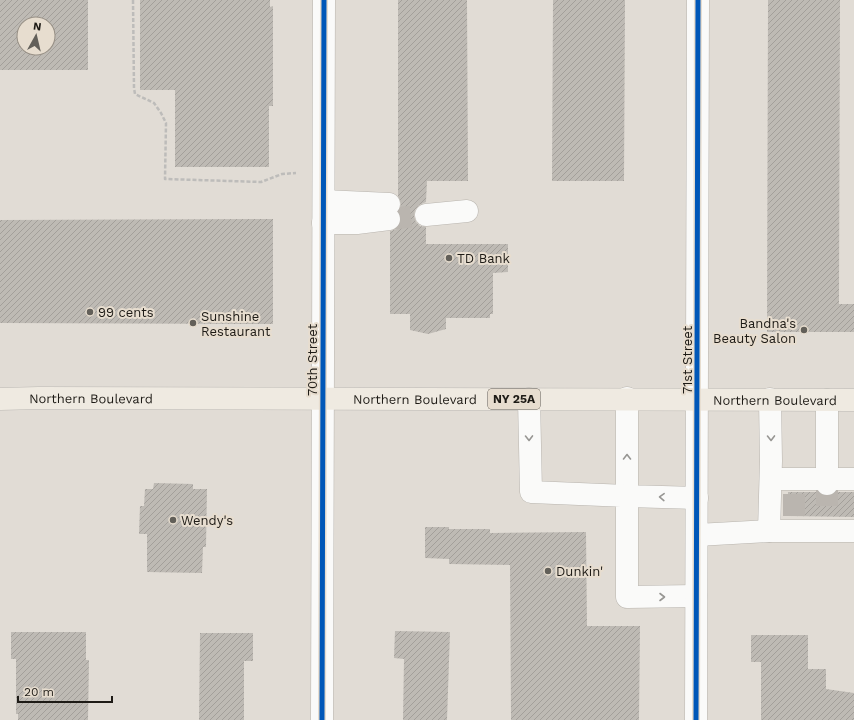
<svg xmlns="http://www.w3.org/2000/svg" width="854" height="720" viewBox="0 0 854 720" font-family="'Work Sans',sans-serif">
<defs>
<pattern id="building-hatch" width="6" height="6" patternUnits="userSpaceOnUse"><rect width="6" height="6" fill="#bebab4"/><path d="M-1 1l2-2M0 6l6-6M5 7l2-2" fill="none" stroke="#a39f9a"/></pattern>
</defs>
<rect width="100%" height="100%" fill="#e1dcd5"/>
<g fill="url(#building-hatch)" fill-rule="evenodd">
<path d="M0 0H88V70H0ZM24 24H48V48H24Z"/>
<polygon points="140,0 270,0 270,7 273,6 273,106 269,106 269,167 175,167 175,90 140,90"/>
<polygon points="398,0 467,0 468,181 427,181 426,202 419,205 415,210 414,216 416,222 420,226 426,227 426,244 508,244 508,272 493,273 493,314 490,314 490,318 446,318 446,329 428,334 410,330 410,314 390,314 390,231 397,229 400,224 401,218 399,211 401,204 398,196"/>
<polygon points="553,0 625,0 624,181 552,181"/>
<polygon points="768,0 840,0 839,304 854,304 854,332 767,332"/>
<polygon points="273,219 273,324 0,323 0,220"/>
<polygon points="154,483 193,484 193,489 207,489 206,547 203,547 202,573 147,572 147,534 139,534 140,506 144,506 145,489 153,489"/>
<polygon points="788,492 817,492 821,495 827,496 833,495 837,492 854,492 854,517 788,516"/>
<polygon points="425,527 449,527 449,529 490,529 490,533 586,532 587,626 640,626 639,720 511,720 510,565 449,564 449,559 425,558"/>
<polygon points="395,631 450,632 447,720 403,720 404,659 394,658"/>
<polygon points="11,632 86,632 86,660 89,660 88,720 18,720 18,714 16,714 16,659 11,659"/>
<polygon points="200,633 253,633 253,661 244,661 244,720 199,720"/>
<polygon points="751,635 808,635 808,669 826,669 826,689 854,693 854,720 761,720 761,662 751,662"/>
</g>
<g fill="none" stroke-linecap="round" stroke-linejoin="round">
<g stroke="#bab5af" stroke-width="22" stroke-dasharray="22 11" stroke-linecap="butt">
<polyline points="389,219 426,215"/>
<polyline points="827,484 827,517"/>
<polyline points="794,516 794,484"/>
</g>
<defs>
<g id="minor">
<polyline points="324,201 389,204"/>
<polyline points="426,215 467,211"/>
<polyline points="323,223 357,223 389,219"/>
<polyline points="627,398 627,496 697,498"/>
<polyline points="529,399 531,492 627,496 627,597 696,596"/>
<polyline points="771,479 854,479"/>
<polyline points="827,484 827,400"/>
<polyline points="769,531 771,461 770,399"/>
<polyline points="697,535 769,531 854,531"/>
<polyline points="322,720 324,0"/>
<polyline points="696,720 698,0"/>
</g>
<g id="major">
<path id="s1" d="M0 399 39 398 854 400"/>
</g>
</defs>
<use href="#minor" stroke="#b8b4ae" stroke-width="23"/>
<use href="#major" stroke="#bbb8b4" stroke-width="23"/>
<polyline stroke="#bdbcba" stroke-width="2.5" stroke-dasharray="4 2" stroke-linecap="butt" points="133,0 134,88 135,94 154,103 161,113 166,123 165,179 261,182 282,174 296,173"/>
<use href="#minor" stroke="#fafaf9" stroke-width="22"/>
<use href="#major" stroke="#efeae1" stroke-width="22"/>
<defs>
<g id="cycleway">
<polyline points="322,720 324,0"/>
<polyline points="696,720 698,0"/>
</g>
</defs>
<use href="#cycleway" stroke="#e7ddcf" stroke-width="8"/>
<use href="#cycleway" stroke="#0057b8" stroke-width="5"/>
</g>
<defs><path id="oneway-chevron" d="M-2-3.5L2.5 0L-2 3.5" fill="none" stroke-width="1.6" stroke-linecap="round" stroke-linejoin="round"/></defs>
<g stroke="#979693">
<use href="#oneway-chevron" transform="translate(529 438) rotate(89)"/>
<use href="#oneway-chevron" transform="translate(771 438) rotate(89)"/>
<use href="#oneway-chevron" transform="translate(627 457) rotate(-90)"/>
<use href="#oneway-chevron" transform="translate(662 497) rotate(-178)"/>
<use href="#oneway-chevron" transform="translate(662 597)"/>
</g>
<g fill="#625f59" stroke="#e7ddcf" stroke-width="1.5">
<circle cx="449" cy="258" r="4"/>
<circle cx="90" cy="312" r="4"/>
<circle cx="193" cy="323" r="4"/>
<circle cx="804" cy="330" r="4"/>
<circle cx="173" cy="520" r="4"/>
<circle cx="548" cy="571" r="4"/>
</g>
<g text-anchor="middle" stroke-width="4" stroke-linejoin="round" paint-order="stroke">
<rect fill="#e7ddcf" stroke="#5a554e" stroke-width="1" x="488" y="389" width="52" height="20" rx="3"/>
<g font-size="12" font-weight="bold" fill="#1e1b16">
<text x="514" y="403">NY 25A</text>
</g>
<g font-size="13" fill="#1e1b16" stroke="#e7ddcf" text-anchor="start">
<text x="457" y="263">TD Bank</text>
<text x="98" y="317">99 cents</text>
<text x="201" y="321">Sunshine<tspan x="201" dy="15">Restaurant</tspan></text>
<text x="796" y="328" text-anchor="end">Bandna's<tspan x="796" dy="15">Beauty Salon</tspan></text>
<text x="181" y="525">Wendy's</text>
<text x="556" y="576">Dunkin'</text>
</g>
<g font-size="13" fill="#1e1b16" stroke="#e7ddcf">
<text transform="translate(312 360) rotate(-90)" y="5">70th Street</text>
<text transform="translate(687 360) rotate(-90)" y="5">71st Street</text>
<text dy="5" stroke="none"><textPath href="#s1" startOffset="91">Northern Boulevard</textPath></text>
<text dy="5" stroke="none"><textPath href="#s1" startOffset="415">Northern Boulevard</textPath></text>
<text dy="5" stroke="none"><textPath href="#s1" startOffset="775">Northern Boulevard</textPath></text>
</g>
</g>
<g transform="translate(36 36) rotate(8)"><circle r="19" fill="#e7ddcf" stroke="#978f85"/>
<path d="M0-3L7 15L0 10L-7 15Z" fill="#625f59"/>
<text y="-6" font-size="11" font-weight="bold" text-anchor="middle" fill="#1e1b16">N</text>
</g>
<path d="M18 696v6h94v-6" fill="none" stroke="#1e1b16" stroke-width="2"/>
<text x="24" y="696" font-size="12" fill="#1e1b16" stroke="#e7ddcf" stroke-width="3" paint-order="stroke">20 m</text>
</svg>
